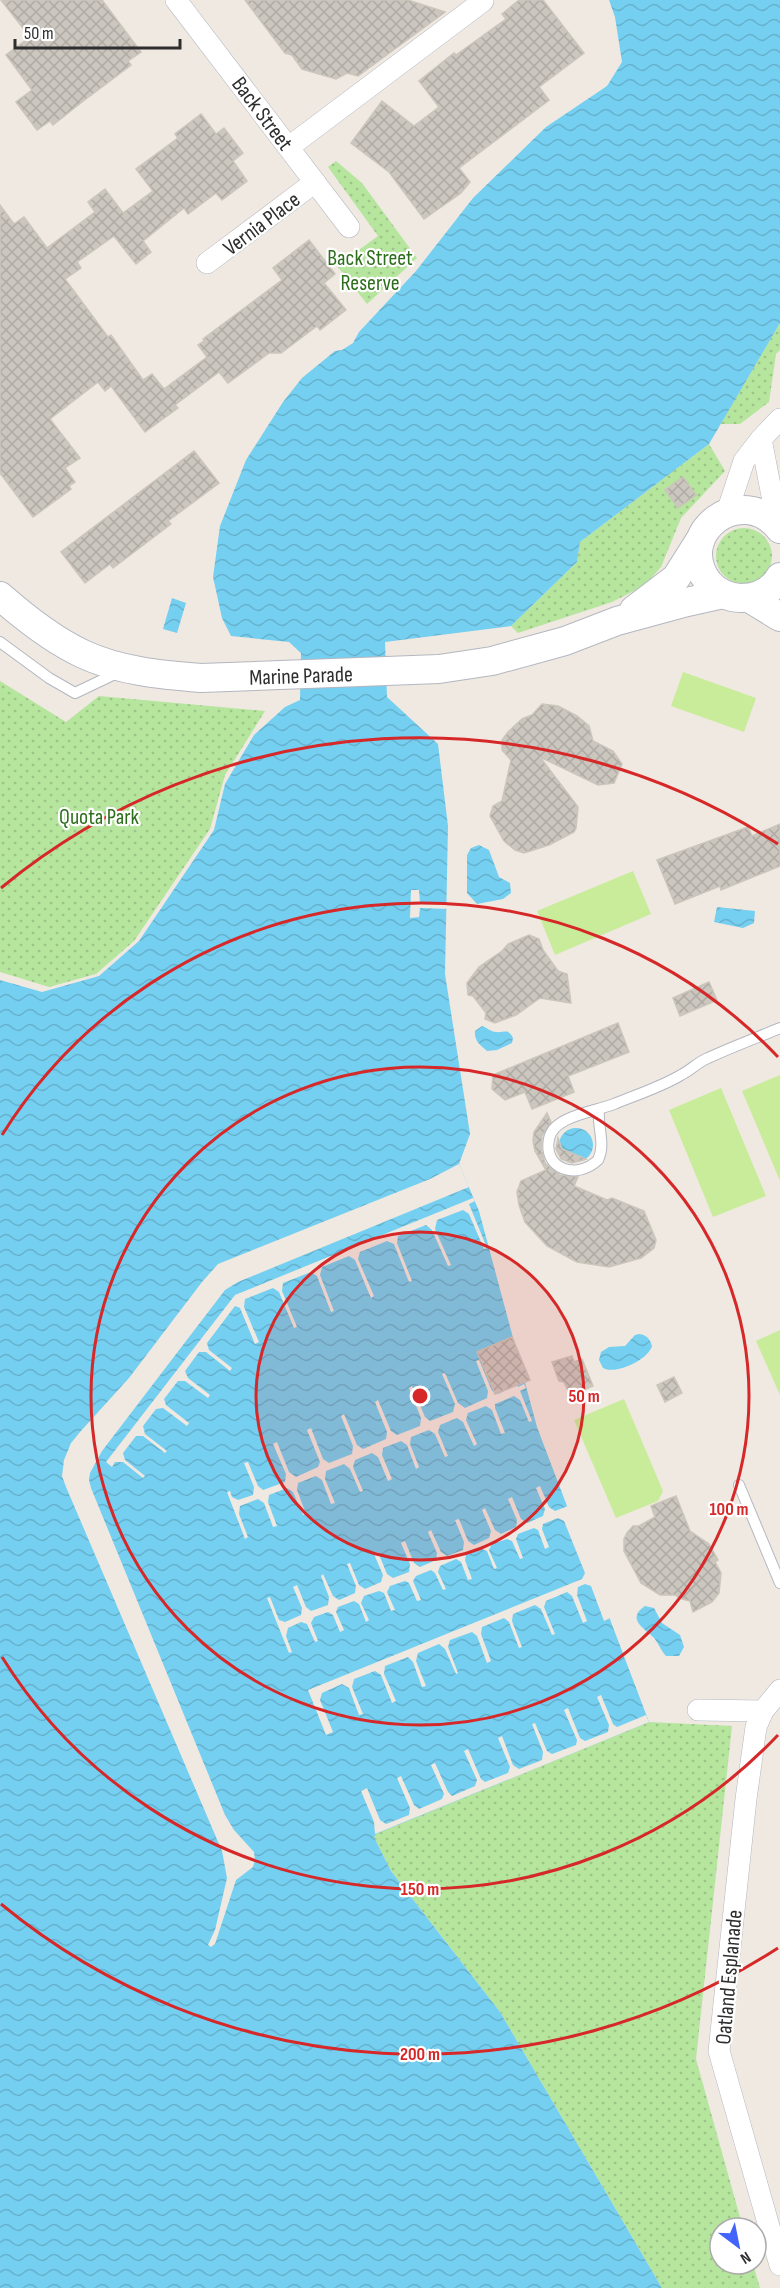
<svg xmlns="http://www.w3.org/2000/svg" width="780" height="2288" viewBox="0 0 780 2288" font-family="'Sofia Sans Condensed',sans-serif">
<defs>
<pattern id="green-dots" width="8" height="8" patternUnits="userSpaceOnUse" patternTransform="scale(1.5)"><rect width="8" height="8" fill="#b6e59e"/><path d="M2 2h.1M6 6h.1" fill="none" stroke="#9dc588" stroke-width="1.8" stroke-linecap="round"/></pattern>
<pattern id="water-waves" width="16" height="10" patternUnits="userSpaceOnUse" patternTransform="scale(1.5)"><rect width="16" height="10" fill="#75cff0"/><path d="M0 5q4-4 8 0t8 0" fill="none" stroke="#66b2ce"/></pattern>
<pattern id="building-cross-hatch" width="8" height="8" patternUnits="userSpaceOnUse" patternTransform="scale(1.5)"><rect width="8" height="8" fill="#cbc7bf"/><path d="M0 0l8 8M0 8l8-8" fill="none" stroke="#afaba4"/></pattern>
</defs>
<rect width="100%" height="100%" fill="#efe9e1"/>
<g fill="url(#green-dots)">
<polygon points="336,161 362,183 417,258 367,304 337,266 378,236 328,167"/>
<polygon points="780,323 780,350 776,354 769,402 740,424 720,424"/>
<polygon points="709,444 725,471 681,518 661,567 644,586 612,602 518,633 511,626 577,562 580,542"/>
<circle cx="744" cy="556" r="28"/>
<polygon points="0,681 66,722 99,696 265,711 225,775 210,829 134,941 96,974 49,987 0,972"/>
<polygon points="649,1722 732,1726 696,2059 743,2228 720,2228 720,2264 753,2264 760,2288 662,2288 500,2012 391,1871 374,1837 375,1834"/>
</g>
<g fill="#c9ec9a">
<polygon points="683,672 756,698 744,732 671,706"/>
<polygon points="633,871 651,914 555,955 537,911"/>
<polygon points="780,1075 780,1181 742,1091"/>
<polygon points="721,1088 766,1196 713,1217 669,1110"/>
<polygon points="780,1330 780,1395 756,1341"/>
<polygon points="624,1399 663,1491 658,1501 616,1518 574,1420"/>
</g>
<g fill="url(#water-waves)">
<polygon points="609,0 780,0 780,323 709,444 580,542 577,562 511,626 385,642 387,697 438,744 448,826 445,974 470,1134 459,1164 479,1211 537,1427 649,1722 376,1834 374,1837 391,1871 500,2012 662,2288 0,2288 0,980 42,992 99,976 139,941 214,830 225,784 254,735 285,707 300,700 301,653 289,642 231,636 222,618 213,577 220,526 246,460 283,402 302,378 335,351 342,350 353,343 359,332 416,271 473,198 546,127 607,86 622,62 615,17"/>
<polygon points="172,598 186,603 177,633 163,629"/>
<polygon points="479,845 489,850 499,877 510,883 511,893 503,899 477,904 467,893 467,855 471,848"/>
<polygon points="717,907 755,911 754,923 743,928 714,922"/>
<path d="M482 1026C486 1027 491 1032 496 1032 505 1033 508 1028 513 1038L512 1043 497 1050 487 1051C480 1045 474 1041 475 1031Z"/>
<circle cx="576" cy="1145" r="17"/>
<path d="M639 1334C647 1335 650 1339 652 1346 648 1360 616 1375 603 1368L599 1360 601 1352 609 1347 625 1346 635 1335Z"/>
<path d="M645 1606 654 1608 662 1623 680 1635 684 1647 679 1656H666C660 1650 658 1641 652 1636 642 1627 627 1618 645 1606Z"/>
</g>
<g fill="#efe9e1">
<polygon points="411,890 419,890 420,903 449,904 449,909 420,908 419,917 410,918"/>
<polygon points="459,1164 469,1187 238,1282 225,1290 102,1451 90,1473 89,1480 91,1488 225,1815 234,1830 254,1852 255,1860 253,1867 236,1880 215,1944 211,1947 208,1945 215,1930 227,1878 222,1851 66,1487 62,1476 64,1460 71,1443 80,1432 129,1378 202,1282 218,1264 430,1179"/>
<polygon points="473,1198 475,1201 469,1204 487,1248 484,1249 469,1214 463,1210 437,1220 435,1229 451,1265 448,1266 432,1230 426,1225 398,1236 397,1243 412,1281 409,1282 394,1244 387,1241 360,1252 358,1259 374,1296 371,1298 355,1260 349,1256 322,1267 320,1275 334,1311 331,1312 317,1276 311,1272 283,1283 282,1291 297,1327 294,1328 279,1292 273,1288 245,1299 244,1307 259,1342 255,1344 240,1308 235,1306 207,1343 209,1350 232,1368 230,1371 206,1352 199,1352 185,1371 188,1378 210,1395 208,1398 185,1381 178,1381 164,1399 166,1405 189,1423 187,1426 163,1408 156,1409 143,1426 145,1434 167,1451 165,1453 143,1436 136,1436 123,1453 125,1460 145,1476 143,1478 123,1462 115,1462 112,1467 106,1462 235,1295"/>
<polygon points="479,1360 492,1391 498,1394 517,1385 518,1387 524,1384 526,1388 520,1391 532,1421 529,1422 520,1400 514,1396 495,1404 495,1408 505,1433 501,1434 492,1410 486,1406 468,1413 466,1420 477,1444 474,1446 463,1422 457,1418 440,1425 438,1432 448,1456 445,1457 435,1434 429,1430 411,1437 410,1444 419,1467 416,1469 407,1445 401,1441 383,1448 382,1455 392,1479 388,1481 378,1457 372,1453 355,1460 353,1467 363,1491 360,1492 350,1469 344,1464 326,1471 325,1479 335,1503 331,1504 322,1480 316,1476 298,1483 297,1490 306,1514 303,1515 293,1492 287,1488 269,1495 268,1502 277,1526 273,1527 264,1503 258,1499 240,1506 239,1514 248,1537 245,1539 227,1492 230,1491 232,1497 238,1500 253,1495 254,1487 244,1463 248,1462 258,1486 263,1490 285,1482 286,1474 273,1444 277,1442 289,1472 296,1477 318,1467 320,1462 307,1430 311,1428 323,1459 329,1463 352,1454 353,1446 341,1416 344,1414 357,1445 363,1449 386,1439 387,1432 375,1402 378,1400 391,1431 397,1435 420,1426 421,1418 409,1388 412,1386 425,1417 430,1421 453,1412 455,1404 442,1374 445,1373 458,1403 465,1408 487,1398 488,1391 476,1361"/>
<polygon points="540,1486 549,1507 555,1511 568,1506 610,1618 604,1621 591,1586 585,1584 578,1587 577,1595 587,1621 583,1623 572,1596 567,1592 546,1601 544,1607 555,1634 552,1635 541,1609 535,1605 513,1614 512,1621 522,1647 519,1648 509,1622 504,1618 482,1627 481,1634 491,1661 487,1663 477,1636 472,1632 450,1640 448,1647 458,1673 456,1674 445,1649 439,1644 418,1653 416,1661 426,1686 422,1687 413,1662 408,1657 385,1666 384,1674 396,1701 392,1703 381,1675 375,1671 354,1679 352,1687 363,1714 359,1715 349,1688 342,1684 322,1693 320,1700 333,1732 326,1735 308,1690 582,1579 585,1573 564,1521 558,1518 543,1524 542,1529 549,1547 545,1549 538,1530 534,1528 518,1534 516,1539 523,1558 520,1559 512,1541 507,1539 492,1544 489,1550 497,1568 494,1569 487,1551 482,1549 466,1555 465,1560 472,1579 468,1580 461,1562 456,1559 440,1566 438,1572 446,1589 443,1590 435,1573 431,1570 416,1576 413,1581 421,1600 417,1601 409,1583 405,1581 390,1586 387,1592 395,1610 391,1611 384,1593 379,1591 364,1596 361,1603 369,1620 366,1622 359,1604 354,1601 338,1607 336,1612 344,1630 340,1632 333,1615 328,1612 314,1617 311,1623 318,1641 315,1642 307,1624 301,1622 288,1628 286,1636 292,1652 289,1653 267,1598 270,1597 279,1620 285,1622 301,1615 302,1608 293,1587 297,1585 306,1607 311,1611 328,1605 329,1597 321,1576 323,1574 333,1596 339,1600 355,1593 356,1586 347,1564 350,1563 359,1585 365,1589 381,1582 383,1575 374,1554 378,1552 387,1574 393,1578 409,1572 410,1564 401,1543 405,1541 414,1563 420,1567 436,1560 437,1553 428,1532 431,1530 441,1552 447,1556 463,1550 464,1542 455,1520 459,1519 468,1541 474,1545 489,1538 491,1531 482,1510 485,1508 495,1530 501,1534 516,1527 517,1520 508,1499 512,1497 521,1519 527,1523 543,1516 545,1509 536,1488"/>
<polygon points="601,1695 613,1724 617,1727 646,1715 649,1722 375,1834 374,1822 361,1791 367,1788 380,1820 386,1824 409,1815 410,1808 397,1778 401,1776 414,1805 419,1809 442,1799 444,1794 431,1765 435,1763 448,1792 452,1796 475,1786 477,1780 464,1751 468,1749 481,1779 485,1782 508,1773 510,1767 498,1738 502,1736 513,1765 519,1769 542,1760 543,1752 532,1724 535,1723 547,1751 552,1754 576,1745 577,1740 564,1710 568,1708 580,1738 585,1741 608,1732 609,1725 597,1697"/>
</g>
<g fill="url(#building-cross-hatch)" stroke="#cbc5ba" stroke-width="1.5">
<polygon points="1,0 102,0 141,52 128,61 131,65 82,102 53,125 50,121 37,130 16,102 32,90 6,55 30,37"/>
<polygon points="245,0 408,0 445,12 358,76 347,73 336,79 302,69 292,55 285,53"/>
<polygon points="519,0 543,0 584,53 539,87 549,100 459,168 470,182 461,193 424,219 389,172 351,143 382,101 414,126 439,107 419,81 454,53 456,55 506,19 502,14"/>
<polygon points="201,114 216,134 224,128 243,153 233,161 247,181 222,200 216,193 188,214 184,208 143,241 151,252 136,264 114,236 77,262 81,268 65,279 108,337 111,335 143,380 152,374 164,389 207,357 198,345 204,341 203,339 282,280 273,268 309,240 335,274 324,283 346,310 320,330 317,326 281,353 269,353 228,383 219,372 175,405 178,408 145,432 111,386 105,391 98,382 50,419 80,458 65,468 75,482 69,486 71,489 33,517 0,473 0,205 14,224 24,217 47,248 95,212 88,202 105,189 123,213 153,191 136,169 178,138 175,134"/>
<polygon points="194,451 219,483 168,521 171,524 113,568 110,564 85,583 61,552"/>
<polygon points="683,477 696,495 678,508 665,490"/>
<polygon points="542,704 558,706 577,716 589,726 593,741 613,751 622,764 614,783 598,785 540,757 578,807 576,828 574,832 549,845 524,853 515,850 504,841 490,816 493,806 502,801 511,760 502,750 502,740 508,732 522,719 532,715"/>
<polygon points="780,824 780,866 721,890 720,886 675,904 657,860 748,827 752,836"/>
<polygon points="529,935 539,939 543,950 558,971 567,974 571,1003 540,998 516,1015 495,1023 485,1019 486,1013 473,996 468,995 467,983 479,967 502,951 508,944"/>
<polygon points="709,982 717,1000 680,1016 673,998"/>
<polygon points="618,1023 629,1052 568,1076 574,1092 532,1109 525,1092 505,1100 492,1089 493,1075"/>
<polygon points="547,1113 551,1122 542,1136 541,1149 545,1163 560,1175 578,1177 574,1186 607,1200 612,1198 644,1211 656,1240 654,1248 641,1258 609,1267 577,1262 547,1246 525,1222 519,1205 517,1192 521,1181 546,1170 535,1151 533,1141 534,1132"/>
<polygon points="558,1138 562,1149 586,1159 572,1163 561,1159 556,1149"/>
<polygon points="512,1337 530,1380 495,1394 477,1352"/>
<polygon points="572,1356 574,1362 582,1359 593,1386 570,1395 564,1382 559,1381 552,1362"/>
<polygon points="674,1377 682,1393 665,1402 657,1385"/>
<polygon points="676,1496 690,1531 709,1544 718,1560 715,1562 721,1573 719,1593 712,1602 693,1612 690,1601 682,1599 675,1595 660,1595 641,1583 624,1551 624,1539 627,1533 633,1526 639,1526 655,1517 651,1506"/>
</g>
<g fill="none" stroke-linecap="round" stroke-linejoin="round">
<defs>
<g id="service">
<polyline points="0,642 49,678 75,693 119,672"/>
<path d="M599 1110C597 1128 606 1143 598 1160 577 1180 543 1170 549 1139 553 1116 594 1112 614 1104 636 1095 661 1087 681 1075 691 1070 698 1062 708 1058 732 1047 756 1038 780 1028"/>
<polyline points="739,1485 780,1583"/>
</g>
<g id="minor">
<polyline points="176,0 349,227"/>
<polyline points="289,147 483,1"/>
<polyline points="207,263 315,182"/>
<polyline points="761,439 773,501 770,519"/>
<polyline points="727,512 744,461 761,439 780,419"/>
<polyline points="780,1690 763,1711 756,1727 746,1799 719,2051 780,2265"/>
<polyline points="698,1710 763,1711"/>
</g>
<g id="secondary">
<path d="M780 529C742 481 672 533 708 582 716 592 729 598 741 598 757 598 772 591 780 577"/>
<path d="M0 596C25 618 53 640 83 654 119 671 162 675 201 678L439 669 492 661 565 641 617 621 687 602 723 594"/>
<polyline points="749,598 780,617"/>
<polyline points="634,610 676,578 700,540"/>
</g>
</defs>
<use href="#service" stroke="#b4b7c1" stroke-width="12"/>
<use href="#minor" stroke="#b4b7c1" stroke-width="22"/>
<use href="#secondary" stroke="#b4b7c1" stroke-width="30"/>
<use href="#service" stroke="#fff" stroke-width="10"/>
<use href="#minor" stroke="#fff" stroke-width="21"/>
<use href="#secondary" stroke="#fff" stroke-width="28"/>
</g>
<circle cx="420" cy="1396" r="164" fill="#d62828" fill-opacity=".12"/>
<g fill="none" stroke="#d62828" stroke-width="3">
<circle cx="420" cy="1396" r="164"/>
<circle cx="420" cy="1396" r="329"/>
<path d="M778 1735A493 493 0 0 1 2 1657M2 1135A493 493 0 0 1 778 1057"/>
<path d="M778 1948A658 658 0 0 1 1 1904M1 888A658 658 0 0 1 778 844"/>
</g>
<g text-anchor="middle" stroke-width="4.5" stroke-linejoin="round" paint-order="stroke">
<g font-size="22" fill="#2e2e2e" stroke="#fff">
<text transform="translate(263 113) rotate(53)" y="8">Back Street</text>
<text transform="translate(261 223) rotate(-37)" y="8">Vernia Place</text>
<text transform="translate(301 675) rotate(-2)" y="8">Marine Parade</text>
<text transform="translate(728 1977) rotate(-85)" y="8">Oatland Esplanade</text>
</g>
<g font-size="22" fill="#2c6e1b" stroke="#fff">
<text x="370" y="265">Back Street<tspan x="370" dy="25">Reserve</tspan></text>
<text x="99" y="824">Quota Park</text>
</g>
</g>
<circle cx="420" cy="1396" r="9" fill="#d62828" stroke="#fff" stroke-width="3"/>
<g font-size="18" text-anchor="middle" font-weight="bold" fill="#d62828" stroke="#fff" stroke-width="4.5" stroke-linejoin="round" paint-order="stroke">
<text x="584" y="1402">50 m</text>
<text x="729" y="1515">100 m</text>
<text x="420" y="1895">150 m</text>
<text x="420" y="2060">200 m</text>
</g>
<g transform="translate(738 2246) rotate(148)"><circle r="28" fill="#ffffff" stroke="#ababab" stroke-width="1.5"/>
<path d="M0-4.5L10 22L0 15L-10 22Z" fill="#4264fb"/>
<text y="-9" font-size="16" font-weight="bold" text-anchor="middle" fill="#2e2e2e">N</text>
</g>
<path d="M15 39v9h165v-9" fill="none" stroke="#2e2e2e" stroke-width="3"/>
<text x="24" y="39" font-size="18" fill="#2e2e2e" stroke="#ffffff" stroke-width="4.5" paint-order="stroke">50 m</text>
</svg>
